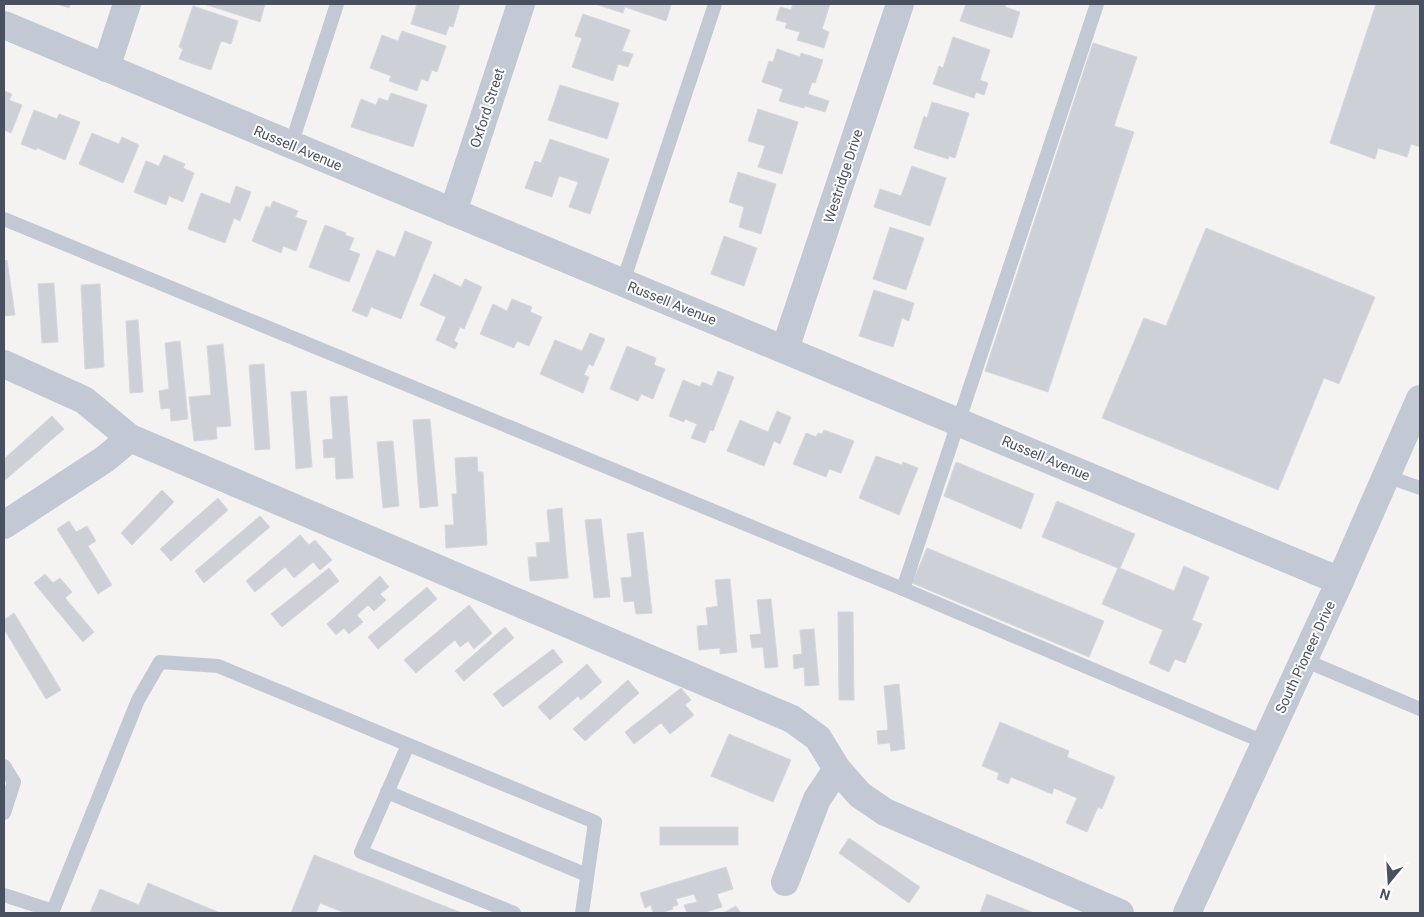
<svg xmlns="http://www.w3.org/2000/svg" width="1424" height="917" viewBox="0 0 1424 917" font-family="Roboto,sans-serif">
<rect width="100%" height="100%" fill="#f4f3f2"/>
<g fill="#ced0d8" stroke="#d6d7de">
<polygon points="57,4 70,4 69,8"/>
<polygon points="204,4 265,4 260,22"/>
<polygon points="417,4 460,4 453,27 449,26 446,35 411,24"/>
<polygon points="595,4 667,4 671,5 666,21 625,7 623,13"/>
<polygon points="793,4 830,4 822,29 829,32 824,48 797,40 800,32 785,28 787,23 776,20 780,7 791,10"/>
<polygon points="966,4 1006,4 1005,7 1020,12 1012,38 960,21"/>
<polygon points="1376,4 1420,4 1420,147 1411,144 1407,157 1378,148 1375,159 1330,143"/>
<polygon points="193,6 238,21 231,44 221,41 211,70 179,59 183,49 179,47"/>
<polygon points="583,14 630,30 622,51 633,54 628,67 618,64 613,81 572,67 582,38 575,36"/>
<polygon points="402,31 446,46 437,72 432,70 428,81 421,79 417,91 389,81 391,76 370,68 382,35 398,41"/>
<polygon points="953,37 990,50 980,80 988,83 984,95 976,92 974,98 933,84 939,66 943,68"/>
<polygon points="1093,43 1137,57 1114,126 1134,132 1048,392 985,371"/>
<polygon points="777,49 800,57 801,53 823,60 815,83 812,82 808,94 829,101 825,112 805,106 804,108 779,101 783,89 762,82 769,61 773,62"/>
<polygon points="560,85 619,103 607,139 548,120"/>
<polygon points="4,91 12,94 9,100 22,105 11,133 4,130"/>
<polygon points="391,93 427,105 413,147 351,127 361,99 376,105 379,98 388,101"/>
<polygon points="932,102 969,113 955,158 949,156 948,159 914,148 924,116 927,118"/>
<polygon points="758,109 798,122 782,174 758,167 765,146 748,141"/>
<polygon points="34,110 57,119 59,114 80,122 65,160 37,148 36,150 21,144"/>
<polygon points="92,133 119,144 122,137 139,145 123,183 79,164"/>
<polygon points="550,139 609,159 590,214 569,207 578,182 559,176 552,197 525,188 535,161 541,163"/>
<polygon points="164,155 185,164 183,168 194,173 183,202 169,196 166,205 134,192 146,161 159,166"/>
<polygon points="912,166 946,178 930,226 874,207 880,189 901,196"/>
<polygon points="738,172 776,184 761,234 739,227 744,207 729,202"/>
<polygon points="236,186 251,192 240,221 234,218 225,243 188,229 201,193 230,204"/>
<polygon points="273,201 298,211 295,217 307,221 296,251 283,246 281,253 252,241 266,206 270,208"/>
<polygon points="325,225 346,233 345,235 354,238 349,250 360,254 349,282 309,267"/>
<polygon points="890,227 924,238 906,290 873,279"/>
<polygon points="1206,228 1375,297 1339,384 1324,378 1278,490 1102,418 1144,318 1166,326"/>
<polygon points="405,231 432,242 401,319 371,307 367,317 352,311 377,250 395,257"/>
<polygon points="724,236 757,248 744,286 711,274"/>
<polygon points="7,260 15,315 4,316 4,261"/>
<polygon points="434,274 461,287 465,279 482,287 464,329 460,327 454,341 458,343 455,349 436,340 446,317 420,305"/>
<polygon points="54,283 58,342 42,343 38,284"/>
<polygon points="100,284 104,367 85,369 81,285"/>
<polygon points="874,290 914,303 909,321 902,318 893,347 859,336"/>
<polygon points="512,299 532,307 530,312 542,317 529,346 517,341 514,348 480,334 493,304 507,311"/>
<polygon points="138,320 143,392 130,393 126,321"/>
<polygon points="590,333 605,339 593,366 589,364 584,375 589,377 583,393 540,374 555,340 582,351"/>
<polygon points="180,341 188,419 171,421 170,408 161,409 159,391 169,389 165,343"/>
<polygon points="223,344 231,426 216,427 217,439 194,441 189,397 211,395 207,346"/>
<polygon points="627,346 656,358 654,365 665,369 653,399 641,394 638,401 610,389"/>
<polygon points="264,364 270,449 255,450 249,365"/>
<polygon points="718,371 734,377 713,431 710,430 705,443 691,438 697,424 685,419 684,422 669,416 683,380 700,387 702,382 712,386"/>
<polygon points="306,391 312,467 296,469 291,392"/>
<polygon points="347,396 353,478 336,479 335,457 324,458 323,440 333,439 330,397"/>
<polygon points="777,411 791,417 780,444 774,441 764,466 727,451 740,420 768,432"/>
<polygon points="52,416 64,429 4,481 4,459"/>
<polygon points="430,419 438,506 420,508 413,420"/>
<polygon points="824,430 854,441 841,473 829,469 826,477 793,464 806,433 816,437 818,433 822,434"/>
<polygon points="393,441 399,506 383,508 377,442"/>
<polygon points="876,456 902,465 903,462 918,468 899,515 859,498"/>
<polygon points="477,457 478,472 483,472 487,545 446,548 445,525 454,525 452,494 457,494 455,458"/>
<polygon points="956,462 1034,494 1021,529 944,496"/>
<polygon points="162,490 174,502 132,545 121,533"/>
<polygon points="218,498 228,510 171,561 160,549"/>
<polygon points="1057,501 1135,534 1120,568 1174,591 1184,566 1209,577 1192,620 1202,624 1185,663 1175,659 1169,672 1149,663 1163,630 1102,604 1118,568 1042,537"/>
<polygon points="562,508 568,578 530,581 528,557 537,557 536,543 550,542 547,510"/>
<polygon points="260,516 270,527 204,583 195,571"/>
<polygon points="601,519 610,597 594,598 585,520"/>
<polygon points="69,521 76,532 87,526 96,541 88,546 112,585 98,594 57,529"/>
<polygon points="643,532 652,613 636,614 634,601 624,602 621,578 632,577 627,534"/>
<polygon points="300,535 309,545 315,540 332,560 320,570 313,562 294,578 285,567 255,592 246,581"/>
<polygon points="927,548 1104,621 1089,657 912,583"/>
<polygon points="329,568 339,581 282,627 271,614"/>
<polygon points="45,574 53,583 60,578 72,592 65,598 94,632 83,642 34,583"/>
<polygon points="380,576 389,587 380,594 386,600 374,611 368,605 357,615 363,622 349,634 344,628 336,635 327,624"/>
<polygon points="730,579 737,652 720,654 720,648 699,650 697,626 708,625 706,608 718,606 715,580"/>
<polygon points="427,587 437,599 378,649 368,637"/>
<polygon points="771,599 778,667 765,668 763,647 752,648 750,635 761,634 757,600"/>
<polygon points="469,605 492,633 474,649 468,641 460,647 455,640 416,673 404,660"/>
<polygon points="838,612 853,612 854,700 839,700"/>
<polygon points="14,613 61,690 46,699 4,629 4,620"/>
<polygon points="505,627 514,638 464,681 455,671"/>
<polygon points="814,629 819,685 805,686 804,667 794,669 793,655 802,654 800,630"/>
<polygon points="553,649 563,662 503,707 493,694"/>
<polygon points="587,664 602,682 581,700 578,696 550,720 538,707"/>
<polygon points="628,680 639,693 585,741 573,729"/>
<polygon points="899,684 905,749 891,751 890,743 878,744 877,731 888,730 884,686"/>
<polygon points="681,688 691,700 685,705 694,715 670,734 661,723 634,744 625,732"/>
<polygon points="1000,722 1069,751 1067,757 1115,777 1102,809 1098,807 1087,832 1066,823 1077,798 1054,788 1052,794 1011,777 1008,784 997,779 999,773 982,766"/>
<polygon points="729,734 791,760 773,802 711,776"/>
<rect x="660" y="827" width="78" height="18"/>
<polygon points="849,838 920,887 909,903 839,853"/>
<polygon points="314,855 462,913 345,913 320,903 316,913 291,913"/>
<polygon points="726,867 733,889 717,894 722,907 703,913 687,913 684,905 697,902 694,894 676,899 678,905 672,907 673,909 661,913 653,913 651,905 645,908 640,893"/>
<polygon points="148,883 220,913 90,913 100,889 139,905"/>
<polygon points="987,894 1034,913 980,913"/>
<polygon points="736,906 741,913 723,913"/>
</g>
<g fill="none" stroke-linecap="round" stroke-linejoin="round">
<g stroke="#c3c9d4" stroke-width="14">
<polyline points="291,145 337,4"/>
<polyline points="4,219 903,589 1266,743"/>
<polyline points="623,282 715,4"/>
<polyline points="1386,476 1420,488"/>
<polyline points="903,589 1097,4"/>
<polyline points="1304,660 1420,709"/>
<polyline points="408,745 361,852 514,913"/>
<polyline points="4,766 14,782 4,813"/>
<polyline points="387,792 587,875"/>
<polyline points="4,895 53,911"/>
<polyline points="52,913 138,700 160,662 218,666 595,822 582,913"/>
</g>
<g stroke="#c3c9d4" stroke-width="28">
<polyline points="4,25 1340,581"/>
<polyline points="106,68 127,4"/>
<polyline points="453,212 521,4"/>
<polyline points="785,349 900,4"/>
<polyline points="4,364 84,400 130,438 792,719 818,738 837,769 860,795 885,812 1120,913"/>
<polyline points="4,525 105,459 130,438"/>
<polyline points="785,882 817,799 837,769"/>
</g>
<polyline stroke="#c3c9d4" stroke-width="28" points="1187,913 1340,581 1420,399"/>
</g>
<g text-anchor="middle" stroke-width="4" stroke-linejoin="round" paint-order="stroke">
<g font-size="14" fill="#495161" stroke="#fff">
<text transform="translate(487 108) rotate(-72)" y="5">Oxford Street</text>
<text transform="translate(298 148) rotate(23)" y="5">Russell Avenue</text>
<text transform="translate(843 176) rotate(-72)" y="5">Westridge Drive</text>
<text transform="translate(672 303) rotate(22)" y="5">Russell Avenue</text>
<text transform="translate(1046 458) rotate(23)" y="5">Russell Avenue</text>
<text transform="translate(1305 657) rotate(-65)" y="5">South Pioneer Drive</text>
</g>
</g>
<rect width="1424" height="917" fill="none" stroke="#495161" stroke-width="10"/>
<g transform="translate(1389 882) rotate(198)" stroke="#ffffff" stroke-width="4" paint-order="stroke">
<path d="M0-4L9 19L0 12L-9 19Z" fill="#495161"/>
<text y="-8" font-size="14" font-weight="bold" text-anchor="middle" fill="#495161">N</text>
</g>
</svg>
